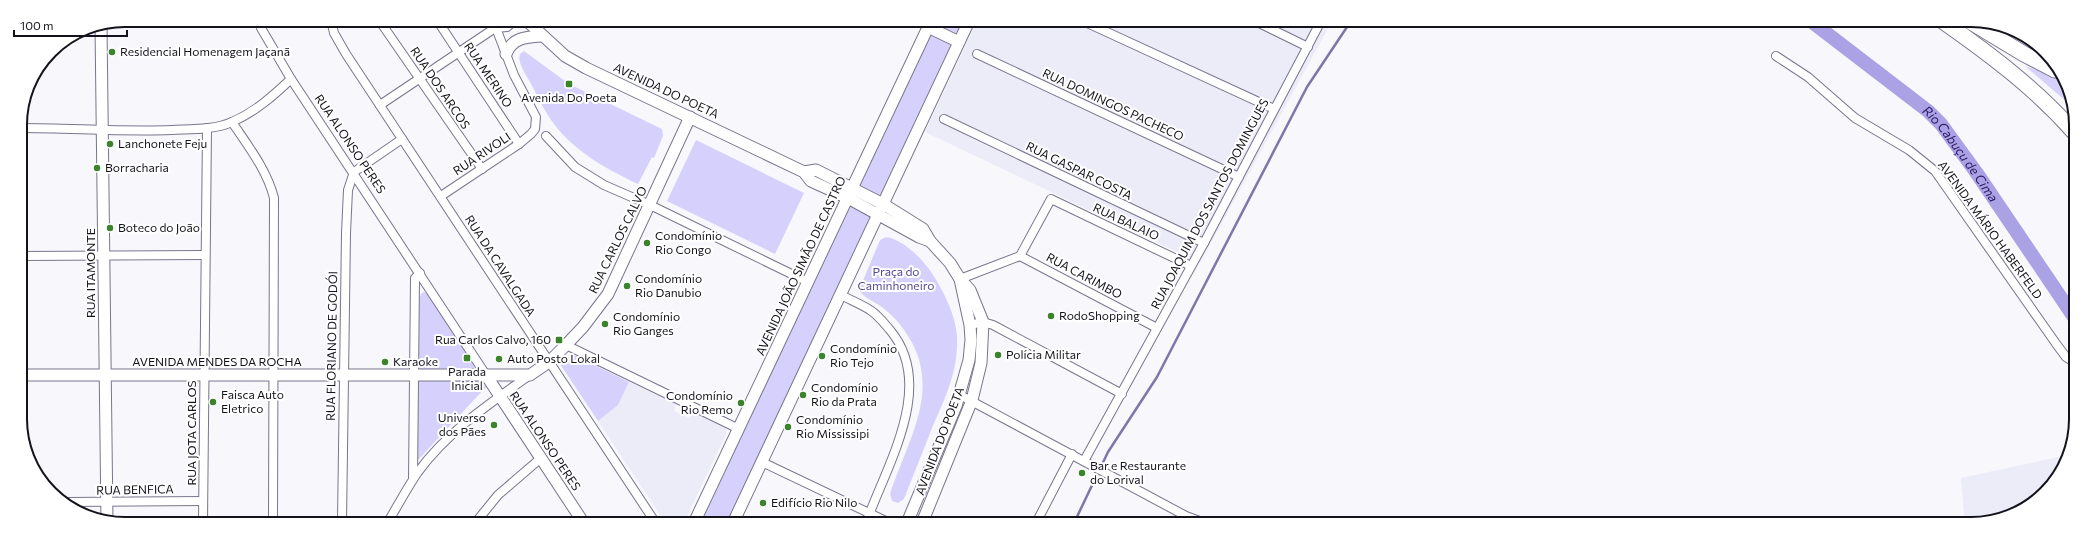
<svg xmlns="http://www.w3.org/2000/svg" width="2096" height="544" viewBox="0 0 2096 544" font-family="Commissioner,sans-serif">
<rect width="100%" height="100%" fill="#f8f7fc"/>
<g fill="#ecebf8">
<polygon points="977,21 1332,21 1200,263 925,132"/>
<polygon points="629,382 676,404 674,411 678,413 689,418 695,413 726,428 726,434 684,523 665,522 598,421 618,405"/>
<polygon points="2068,455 2062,472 2040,498 2011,516 1978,524 1965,524 1961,478"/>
</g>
<g fill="#d5d1fc">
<polygon points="937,21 962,21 727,523 701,523"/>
<path d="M524 51 569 84 662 129 663 136 654 158 652 157 638 184C604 168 570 149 549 117 542 106 536 93 530 82 526 75 517 62 520 54Z"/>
<polygon points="2025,66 2060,79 2074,108"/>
<polygon points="696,140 804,193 775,254 667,201"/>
<path d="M886 237C902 239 920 257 929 269 942 288 955 312 957 336 959 369 945 399 932 428 923 452 913 475 904 499L898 503 892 501 890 494C908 439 945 386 904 330 898 321 891 314 883 308 876 302 863 298 859 290L880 240Z"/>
<path d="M424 292C440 302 475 368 486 387L418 460V300L421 294Z"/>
<polygon points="572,354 629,382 618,405 598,421 560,364"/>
</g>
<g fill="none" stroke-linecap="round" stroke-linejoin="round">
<polyline stroke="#7e77a9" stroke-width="2.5" points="1074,523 1108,452 1157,377 1307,87 1351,21"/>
<path stroke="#aba2e5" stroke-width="14" id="s1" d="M1812 22 1928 111 1941 124 1976 172 2074 317"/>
<defs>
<g id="street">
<polyline points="331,20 334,33 346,54 655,522"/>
<polyline points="379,20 482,169"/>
<polyline points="437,20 519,144"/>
<polyline points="1083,21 1274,109"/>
<polyline points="1255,21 1308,47"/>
<polyline points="261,28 291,79 486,375"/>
<polyline points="977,54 1239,177"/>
<polyline points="1776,56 1808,77 1855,118 1909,150 1935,171 2057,345 2066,357 2074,362"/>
<polyline points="380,105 495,28 507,27 515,20"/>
<polyline points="944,119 1204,243"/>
<path d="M232 122C248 146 267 170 274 198L273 522"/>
<path d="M20 128C71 128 122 132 172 130 192 129 214 130 232 122 255 112 273 96 291 79"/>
<polyline points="546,136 575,167 604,185 650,205 808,282"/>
<polyline points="441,196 519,144 531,134 535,129 536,117 514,75 493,20"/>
<polyline points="21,256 205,255"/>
<polyline points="1020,256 1157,328"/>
<polyline points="960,279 1020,256 1051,199 1191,266"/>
<path d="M841 295C850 300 861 304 870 310 878 315 884 323 890 330 937 386 886 466 866 523"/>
<polyline points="970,325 983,322 993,325 1122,394"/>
<polyline points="566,345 739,429"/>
<polyline points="960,395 1186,516 1205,523"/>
<polyline points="1084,461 1204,243 1321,21"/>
<polyline points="762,462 890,523"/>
<polyline points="413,479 415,278 420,273"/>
<polyline points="67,502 203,501"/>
<polyline points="203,522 207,128"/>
<polyline points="342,522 346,233 348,190 354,172 402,139"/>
<path d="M388 522C398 505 407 488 418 472 447 432 490 403 530 375"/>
<polyline points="476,522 498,495 541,458"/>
<polyline points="572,522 579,516"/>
<polyline points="1036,523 1072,454"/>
</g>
<g id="secondary">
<polyline points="526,20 565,56 586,68 804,172 811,181 848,198 919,237 930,241"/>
<polyline points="101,25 107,522"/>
<polyline points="928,27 959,42"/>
<path d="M506 54C512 38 525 37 541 36"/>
<polyline points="804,172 816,170 883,204 923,229 930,241 950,263 960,279 970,290 983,322 981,363 972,400 922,523"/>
<polyline points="22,375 530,375 549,362 566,345 583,327 608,294 690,117"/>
<polyline points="486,375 583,522"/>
<polyline points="694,523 931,21"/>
<polyline points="733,523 969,21"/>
<polyline points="907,523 956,406 969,360 971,340 970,325 960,279"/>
</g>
<g id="highway">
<path d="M1944 22C1991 55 2036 89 2074 132"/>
<polyline points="1971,22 2024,54 2055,70"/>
</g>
</defs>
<use href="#street" stroke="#78768c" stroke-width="10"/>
<use href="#secondary" stroke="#78768c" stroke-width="13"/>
<use href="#highway" stroke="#78768c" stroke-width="17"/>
<use href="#street" stroke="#fff" stroke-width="8"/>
<use href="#secondary" stroke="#fff" stroke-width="11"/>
<use href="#highway" stroke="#fff" stroke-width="15"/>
</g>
<g fill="#3c842b" stroke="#fff" stroke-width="1.5">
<circle cx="112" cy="52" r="4"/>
<rect x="565" y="80" width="8" height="8" rx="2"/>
<circle cx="110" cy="144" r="4"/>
<circle cx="97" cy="168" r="4"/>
<circle cx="110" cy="228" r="4"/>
<circle cx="647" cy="243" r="4"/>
<circle cx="627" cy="286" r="4"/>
<circle cx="1051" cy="316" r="4"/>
<circle cx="605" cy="324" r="4"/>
<rect x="555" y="336" width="8" height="8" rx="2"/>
<circle cx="998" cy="355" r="4"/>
<circle cx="822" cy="356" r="4"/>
<rect x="463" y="354" width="8" height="8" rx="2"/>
<circle cx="499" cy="359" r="4"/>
<circle cx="385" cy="362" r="4"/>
<circle cx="803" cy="395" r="4"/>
<circle cx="213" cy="402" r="4"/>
<circle cx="741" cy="403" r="4"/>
<circle cx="494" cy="425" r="4"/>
<circle cx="788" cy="427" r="4"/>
<circle cx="1082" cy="473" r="4"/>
<circle cx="763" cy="503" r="4"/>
</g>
<g text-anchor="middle" stroke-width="4" stroke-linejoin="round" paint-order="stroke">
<g font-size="12" fill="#14131c" stroke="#fff" text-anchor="start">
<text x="120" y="56">Residencial Homenagem Jaçanã</text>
<text x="569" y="102" text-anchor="middle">Avenida Do Poeta</text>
<text x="118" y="148">Lanchonete Feju</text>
<text x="105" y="172">Borracharia</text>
<text x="118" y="232">Boteco do João</text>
<text x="655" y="240">Condomínio<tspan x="655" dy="14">Rio Congo</tspan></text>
<text x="635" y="283">Condomínio<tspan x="635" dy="14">Rio Danubio</tspan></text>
<text x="1059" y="320">RodoShopping</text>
<text x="613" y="321">Condomínio<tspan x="613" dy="14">Rio Ganges</tspan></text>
<text x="551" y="344" text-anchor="end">Rua Carlos Calvo, 160</text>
<text x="830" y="353">Condomínio<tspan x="830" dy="14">Rio Tejo</tspan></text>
<text x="1006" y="359">Polícia Militar</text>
<text x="507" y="363">Auto Posto Lokal</text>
<text x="393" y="366">Karaoke</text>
<text x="467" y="376" text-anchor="middle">Parada<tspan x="467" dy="14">Inicial</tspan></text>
<text x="811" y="392">Condomínio<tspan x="811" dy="14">Rio da Prata</tspan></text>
<text x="221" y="399">Faisca Auto<tspan x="221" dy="14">Eletrico</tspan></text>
<text x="733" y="400" text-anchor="end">Condomínio<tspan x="733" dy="14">Rio Remo</tspan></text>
<text x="486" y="422" text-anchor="end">Universo<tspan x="486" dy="14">dos Pães</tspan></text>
<text x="796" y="424">Condomínio<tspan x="796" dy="14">Rio Mississipi</tspan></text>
<text x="1090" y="470">Bar e Restaurante<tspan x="1090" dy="14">do Lorival</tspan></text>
<text x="771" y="507">Edifício Rio Nilo</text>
</g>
<g font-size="12" fill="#14131c" stroke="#fff">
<text transform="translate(488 75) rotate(56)" y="4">RUA MERINO</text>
<text transform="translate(440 88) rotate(56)" y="4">RUA DOS ARCOS</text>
<text transform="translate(666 91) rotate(25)" y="4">AVENIDA DO POETA</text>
<text transform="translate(1113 105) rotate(25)" y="4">RUA DOMINGOS PACHECO</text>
<text transform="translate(350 144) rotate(56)" y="4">RUA ALONSO PERES</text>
<text transform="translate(482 154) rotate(-34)" y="4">RUA RIVOLI</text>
<text transform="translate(1079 171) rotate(26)" y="4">RUA GASPAR COSTA</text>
<text transform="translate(1210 204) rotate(-62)" y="4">RUA JOAQUIM DOS SANTOS DOMINGUES</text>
<text transform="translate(1126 222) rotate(25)" y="4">RUA BALAIO</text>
<text transform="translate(1990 230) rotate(54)" y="4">AVENIDA MÁRIO HABERFELD</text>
<text transform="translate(618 240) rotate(-64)" y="4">RUA CARLOS CALVO</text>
<text transform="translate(500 266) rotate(57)" y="4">RUA DA CAVALGADA</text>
<text transform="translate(801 266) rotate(-65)" y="4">AVENIDA JOÃO SIMÃO DE CASTRO</text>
<text transform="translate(91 273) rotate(-90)" y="4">RUA ITAMONTE</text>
<text transform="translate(1084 276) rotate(28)" y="4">RUA CARIMBO</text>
<text transform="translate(332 346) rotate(-89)" y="4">RUA FLORIANO DE GODÓI</text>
<text x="217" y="366">AVENIDA MENDES DA ROCHA</text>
<text transform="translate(192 433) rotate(-90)" y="4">RUA JOTA CARLOS</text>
<text transform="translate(545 441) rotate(56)" y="4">RUA ALONSO PERES</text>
<text transform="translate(940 441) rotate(-69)" y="4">AVENIDA DO POETA</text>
<text transform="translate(135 490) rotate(-1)" y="4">RUA BENFICA</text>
</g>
<g font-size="12" fill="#574797" stroke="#fff">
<text x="896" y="276">Praça do<tspan x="896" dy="14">Caminhoneiro</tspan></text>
</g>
<g font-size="13" font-style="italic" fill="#2f1865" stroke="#fff">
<text dy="5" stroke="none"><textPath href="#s1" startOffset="200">Rio Cabuçu de Cima</textPath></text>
</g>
</g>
<path d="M0 0H2096V544H0ZM125 27H1971A98 98 0 0 1 2069 125V419A98 98 0 0 1 1971 517H125A98 98 0 0 1 27 419V125A98 98 0 0 1 125 27Z" fill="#fff" fill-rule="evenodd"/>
<path fill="none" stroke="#14131c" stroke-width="2" d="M125 27H1971A98 98 0 0 1 2069 125V419A98 98 0 0 1 1971 517H125A98 98 0 0 1 27 419V125A98 98 0 0 1 125 27Z"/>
<path d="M14 30v6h113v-6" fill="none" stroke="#14131c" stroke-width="2"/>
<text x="20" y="30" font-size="12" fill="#14131c" stroke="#ffffff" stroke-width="3" paint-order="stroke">100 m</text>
</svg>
